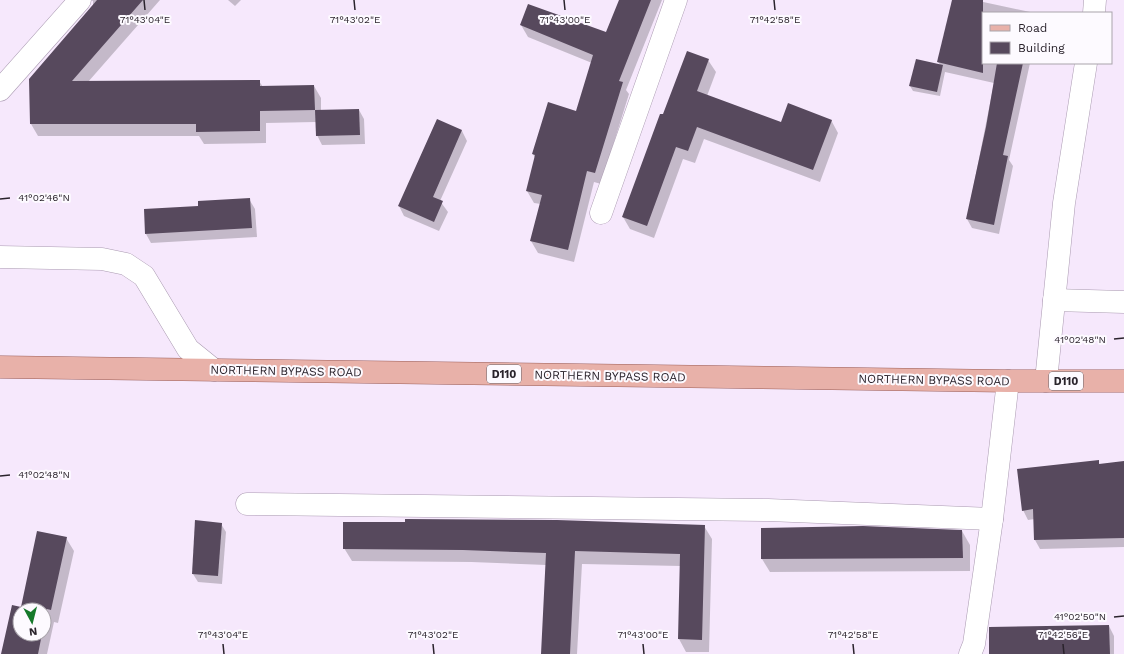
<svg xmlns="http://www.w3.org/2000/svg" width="1124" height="654" viewBox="0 0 1124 654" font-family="'Work Sans',sans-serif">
<rect width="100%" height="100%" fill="#f6e8fc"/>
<g fill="#0003" fill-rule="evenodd">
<polygon points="91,0 160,0 88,82 259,81 263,87 314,86 321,98 321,111 359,110 364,119 365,144 322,145 317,135 316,122 266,123 266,143 204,144 199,136 38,136 31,124 93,7 93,1"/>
<polygon points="228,0 241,0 235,6"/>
<polygon points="620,0 662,0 626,90 629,94 601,184 594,182 574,262 538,253 531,241 541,204 534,203 527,191 535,158 533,154 577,112 592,63 528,37 521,25 606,33"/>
<polygon points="953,0 974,0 1035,13 983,13 983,63 1030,63 1009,160 1013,166 999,234 972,228 967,219 994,83 945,72 940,96 913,91 910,86 941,66 938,62"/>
<polygon points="708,60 716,72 707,96 782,124 831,120 838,133 820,182 704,139 695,163 683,159 654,238 630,229 623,217 663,116"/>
<polygon points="437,120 462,131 467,141 440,201 448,212 439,231 404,216 399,206"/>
<polygon points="249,199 255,209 257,237 151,243 146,234 199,207"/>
<polygon points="1098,461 1100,465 1124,462 1124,547 1040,549 1035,540 1035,519 1028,520 1023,510"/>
<polygon points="221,524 226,532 222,584 198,582 193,574"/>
<polygon points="704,526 712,539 709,652 686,652 679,639 681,566 582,564 577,654 542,654 546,565 471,562 352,561 344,548"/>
<polygon points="962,531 970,545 970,571 770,572 762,559"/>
<path d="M66 538 74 551 58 623 54 622 47 654H2L13 606 22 608ZM20 610H44V634H20Z"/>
<polygon points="1109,626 1114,636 1114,654 990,654"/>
</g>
<g fill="#57495d">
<polygon points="97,0 143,0 72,81 260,80 260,86 314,85 315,110 260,111 260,131 196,132 196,124 30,124 29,79"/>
<polygon points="619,0 651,0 619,81 623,82 595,173 587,171 568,250 530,241 542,195 526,191 535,155 532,154 548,102 576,111 593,55 520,25 528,4 606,32"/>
<polygon points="952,0 983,0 983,73 937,62"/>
<polygon points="687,51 709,59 697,91 781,122 788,103 832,120 813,170 697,127 688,151 676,147 647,226 622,217 660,114 663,114"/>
<polygon points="916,59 943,65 937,92 909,86"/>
<polygon points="997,63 1023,63 1003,155 1008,156 994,225 966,219 986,127"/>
<polygon points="359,109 360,135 316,136 315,110"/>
<polygon points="437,119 462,130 433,197 443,201 434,222 398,206"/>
<polygon points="250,198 252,228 145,234 144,209 198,206 198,201"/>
<polygon points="1099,460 1099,464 1124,461 1124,538 1034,540 1033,509 1022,511 1017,469"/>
<polygon points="405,519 557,520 705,525 702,640 678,639 680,554 575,551 570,654 541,654 546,553 463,550 343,549 343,522 405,522"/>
<polygon points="195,520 222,523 218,576 192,574"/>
<polygon points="863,526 962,530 963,558 761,559 761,528"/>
<polygon points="37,531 67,537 51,610 47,609 44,624 44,610 20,610 20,634 42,634 38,654 1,654 12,605 21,607"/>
<polygon points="1109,625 1110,654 989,654 989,627"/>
</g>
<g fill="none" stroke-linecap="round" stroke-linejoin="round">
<defs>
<g id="minor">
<polyline points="1094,13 1095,0"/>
<polyline points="0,90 80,0"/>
<polyline points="601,213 676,0"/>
<polyline points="0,257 102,259 126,264 144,276 188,349 214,370"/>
<polyline points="1054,300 1124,302"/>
<polyline points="1046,381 1064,203 1086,63"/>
<polyline points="247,504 768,510 992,519"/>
<polyline points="970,654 974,644 992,519 1008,381"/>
</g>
<polyline id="major" points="0,367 1008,381 1124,381"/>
</defs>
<use href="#minor" stroke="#aa9ab1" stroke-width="23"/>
<use href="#major" stroke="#9b5e58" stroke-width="23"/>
<use href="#minor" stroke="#fff" stroke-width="22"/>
<use href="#major" stroke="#e8b1a9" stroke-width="22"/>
</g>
<path fill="none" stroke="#2a232c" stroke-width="1.5" d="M144 0 145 10M354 0 355 10M564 0 565 10M774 0 775 10M0 199 10 198M1114 339 1124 338M0 476 10 475M1114 617 1124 616M223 644 224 654M433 644 434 654M643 644 644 654M853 644 854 654M1063 644 1064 654"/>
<g text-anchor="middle" stroke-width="4" stroke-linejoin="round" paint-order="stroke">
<g fill="#fdfaff" stroke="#69646b" stroke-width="1">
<rect x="487" y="365" width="34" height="18" rx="3"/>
<rect x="1049" y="372" width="34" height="18" rx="3"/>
</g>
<g font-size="11" font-weight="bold" fill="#2a232c">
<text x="504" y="378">D110</text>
<text x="1066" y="385">D110</text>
</g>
<g font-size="12" fill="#2a232c" stroke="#fdfaff">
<text transform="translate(286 371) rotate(1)" y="4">NORTHERN BYPASS ROAD</text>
<text transform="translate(610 376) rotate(1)" y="4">NORTHERN BYPASS ROAD</text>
<text transform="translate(934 380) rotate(1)" y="4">NORTHERN BYPASS ROAD</text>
</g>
</g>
<g font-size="10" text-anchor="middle" fill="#2a232c" stroke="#fdfaff" stroke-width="4" stroke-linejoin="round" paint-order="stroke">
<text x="145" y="23">71°43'04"E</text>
<text x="355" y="23">71°43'02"E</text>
<text x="565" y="23">71°43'00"E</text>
<text x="775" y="23">71°42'58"E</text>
<text x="44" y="201">41°02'46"N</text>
<text x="1080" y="343">41°02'48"N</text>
<text x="44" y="478">41°02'48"N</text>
<text x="1080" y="620">41°02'50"N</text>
<text x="223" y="638">71°43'04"E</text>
<text x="433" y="638">71°43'02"E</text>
<text x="643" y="638">71°43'00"E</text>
<text x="853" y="638">71°42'58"E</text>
<text x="1063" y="638">71°42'56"E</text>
</g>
<rect x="982" y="12" width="130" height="52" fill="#fdfaff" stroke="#a9a4ab"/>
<rect x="990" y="25" width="20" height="6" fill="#e8b1a9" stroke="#a9a4ab"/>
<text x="1018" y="32" font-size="12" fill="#2a232c">Road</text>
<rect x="990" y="42" width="20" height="12" fill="#57495d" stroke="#a9a4ab"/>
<text x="1018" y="52" font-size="12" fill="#2a232c">Building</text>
<g transform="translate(32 622) rotate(173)"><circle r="19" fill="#fdfaff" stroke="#a9a4ab"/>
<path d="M0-3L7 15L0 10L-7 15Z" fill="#16792b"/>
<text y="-6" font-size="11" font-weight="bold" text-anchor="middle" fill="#2a232c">N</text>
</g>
</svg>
